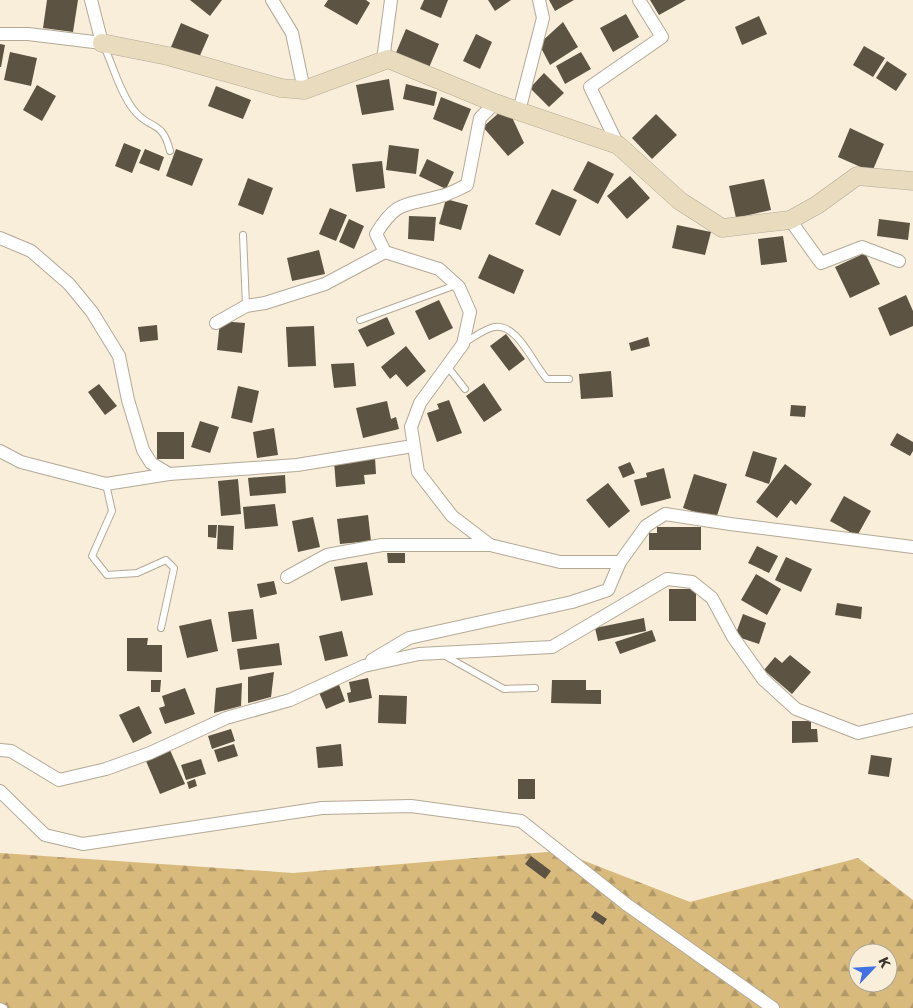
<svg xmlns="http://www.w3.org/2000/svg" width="913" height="1008" viewBox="0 0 913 1008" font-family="'Golos Text',sans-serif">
<defs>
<pattern id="forest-firs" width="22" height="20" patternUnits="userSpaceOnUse" patternTransform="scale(1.25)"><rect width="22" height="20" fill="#d9ba7d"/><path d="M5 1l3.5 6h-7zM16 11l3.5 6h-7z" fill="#b19867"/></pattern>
</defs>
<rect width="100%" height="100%" fill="#f9eeda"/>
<path fill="url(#forest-firs)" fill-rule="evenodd" d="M559 851 690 902 858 858 913 900V1008H0V853L293 873ZM858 953H888V983H858Z"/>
<g fill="#5c5342">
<polygon points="47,0 78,0 73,32 43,28"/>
<polygon points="190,0 222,0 210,16"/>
<polygon points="328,0 366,0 370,3 357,25 324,6"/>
<polygon points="424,0 448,0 441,18 420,9"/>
<polygon points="488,0 511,0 495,11"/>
<polygon points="549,0 574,0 555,11"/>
<polygon points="650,0 686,0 659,15"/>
<polygon points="626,14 639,37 613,52 600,28"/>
<polygon points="759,16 767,34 742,45 735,27"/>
<polygon points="563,22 578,47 550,65 539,44"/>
<polygon points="181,23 209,35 198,60 171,47"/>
<polygon points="406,29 439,44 428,70 395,55"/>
<polygon points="476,34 492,42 480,69 463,61"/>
<polygon points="0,44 5,45 1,67 0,67"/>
<polygon points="864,46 885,58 873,77 853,65"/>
<polygon points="10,52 37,58 31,86 4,80"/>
<polygon points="581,52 591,69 565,84 556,66"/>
<polygon points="887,61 907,74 896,91 876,78"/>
<polygon points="544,73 564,93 549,107 530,88"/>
<polygon points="389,79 394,110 362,115 356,85"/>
<polygon points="406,84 437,92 434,106 403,99"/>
<polygon points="37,85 56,96 42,121 23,110"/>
<polygon points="216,86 251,100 243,119 208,106"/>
<polygon points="441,97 471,109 462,131 433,119"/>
<polygon points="502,110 510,113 524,143 508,156 483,127"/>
<polygon points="656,114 677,135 652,159 632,138"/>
<polygon points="850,128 884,144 872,172 838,157"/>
<polygon points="124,143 141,150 132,173 115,166"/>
<polygon points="389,145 419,149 416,174 386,170"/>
<polygon points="145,149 164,157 159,171 139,163"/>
<polygon points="176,149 203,159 192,186 166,176"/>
<polygon points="427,159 454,172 446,189 419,176"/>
<polygon points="382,161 385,188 356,192 352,164"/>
<polygon points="588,161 614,174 598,204 573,190"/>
<polygon points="630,176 650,198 627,219 607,196"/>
<polygon points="248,178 273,188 263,215 238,205"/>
<polygon points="764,179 771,210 736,218 729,186"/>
<polygon points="552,189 577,200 560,236 535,224"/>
<polygon points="446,199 468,205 461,230 439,224"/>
<polygon points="330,208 347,215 336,241 319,234"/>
<polygon points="409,216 436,217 434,241 408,239"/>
<polygon points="349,219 364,226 354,249 339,242"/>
<polygon points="879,219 910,223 908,240 877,236"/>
<polygon points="677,225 711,232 705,255 672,248"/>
<polygon points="783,236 787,262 761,265 758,239"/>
<polygon points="319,250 325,274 292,281 287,258"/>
<polygon points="865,253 880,284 850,298 835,267"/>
<polygon points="489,254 524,270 514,294 478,278"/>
<polygon points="906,295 913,311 913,326 890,336 878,308"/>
<polygon points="439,300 453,328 429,340 415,311"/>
<polygon points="387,317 395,334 367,347 358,330"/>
<polygon points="220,321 245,323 242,353 217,350"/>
<polygon points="157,325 158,340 140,342 138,327"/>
<polygon points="314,326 316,366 288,367 286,327"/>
<polygon points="506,334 525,359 509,371 490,346"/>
<polygon points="648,337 650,346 631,351 629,343"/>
<polygon points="406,346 426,371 407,387 396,374 390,379 381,367"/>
<polygon points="354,363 356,386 334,388 331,364"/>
<polygon points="611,371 613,397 581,399 579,374"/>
<polygon points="484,383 502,410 484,422 466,396"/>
<polygon points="99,384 117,406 105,415 88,392"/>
<polygon points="238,386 259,391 252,423 231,418"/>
<polygon points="449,400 462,433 437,442 427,413 439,409 437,404"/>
<polygon points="387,401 391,419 396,417 399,429 363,438 356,408"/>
<polygon points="791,405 806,406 805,417 790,416"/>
<polygon points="200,421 219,427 210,453 191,447"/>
<polygon points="274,428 278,455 257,458 253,432"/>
<rect x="157" y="432" width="27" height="27"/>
<polygon points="897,433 913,442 913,451 910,456 890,445"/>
<polygon points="753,451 777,458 769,484 745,476"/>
<polygon points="375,458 376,474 364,475 365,484 336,487 334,461"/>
<polygon points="630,462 635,473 623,478 618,467"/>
<polygon points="785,464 812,484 796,505 791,500 777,518 756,502"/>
<polygon points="664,468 671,498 641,506 634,480 647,477 646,473"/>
<polygon points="694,474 727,484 716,519 683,508"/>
<polygon points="285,475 286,493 250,496 248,478"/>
<polygon points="238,479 241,514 221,516 218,481"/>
<polygon points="608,483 630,511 609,528 586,500"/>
<polygon points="844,496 871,511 857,536 830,521"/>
<polygon points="275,504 278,526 245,529 243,507"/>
<polygon points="368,515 371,541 340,544 337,519"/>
<polygon points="313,517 320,547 298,552 292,521"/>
<polygon points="208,525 217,525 216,538 208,537"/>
<polygon points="218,525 234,526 233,550 217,549"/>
<polygon points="657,527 701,527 701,550 649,550 649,533 657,533"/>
<polygon points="757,546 778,556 769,573 748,563"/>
<polygon points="387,553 405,553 405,563 388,563"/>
<polygon points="786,557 812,569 801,592 775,580"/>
<polygon points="367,562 373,595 341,601 334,567"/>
<polygon points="756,574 781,589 767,615 741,600"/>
<polygon points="274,581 277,594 260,598 257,584"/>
<rect x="669" y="589" width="27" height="32"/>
<polygon points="837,603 862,607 861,619 835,615"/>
<polygon points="253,609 257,639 232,642 228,612"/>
<polygon points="743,614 766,623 759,644 735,636"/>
<polygon points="644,618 646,631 598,641 595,628"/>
<polygon points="211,619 218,651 187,658 179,626"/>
<polygon points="652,630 656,641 620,654 615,642"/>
<polygon points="342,631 348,656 325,661 319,636"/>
<polygon points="127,638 148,638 147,645 162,645 162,672 127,671"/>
<polygon points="279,643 282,665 240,670 237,649"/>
<polygon points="790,655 811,672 792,694 764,670 775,657 782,663"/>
<polygon points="274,672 271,697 248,703 248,677"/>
<polygon points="368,678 372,698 349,703 347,693 351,692 349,682"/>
<polygon points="151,680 161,680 160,692 151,692"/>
<polygon points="552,680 586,680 586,690 601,690 601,704 551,703"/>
<polygon points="338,682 345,701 326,709 318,690"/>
<polygon points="242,683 241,706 214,713 216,688"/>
<polygon points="185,688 195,714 165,724 159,708 165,706 162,696"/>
<polygon points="379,695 407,696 406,724 378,723"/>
<polygon points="139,706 152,733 133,743 119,715"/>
<polygon points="792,721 811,721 811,729 817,729 818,742 792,743"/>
<polygon points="231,729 235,741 212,749 208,736"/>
<polygon points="234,744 238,756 218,762 214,750"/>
<polygon points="341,744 343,766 318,768 316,747"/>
<polygon points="170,750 185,784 160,794 146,761"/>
<polygon points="871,755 892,758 889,777 868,774"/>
<polygon points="201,759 206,774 186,780 181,765"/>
<polygon points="195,779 197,786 189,789 187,782"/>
<rect x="518" y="779" width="17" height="20"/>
<polygon points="531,856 551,871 545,879 525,864"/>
<polygon points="595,911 607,919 603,925 591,917"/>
</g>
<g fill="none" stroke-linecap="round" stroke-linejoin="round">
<defs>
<g id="lane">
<path d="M104 46C113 66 120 92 133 109 149 131 162 118 170 151"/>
<polyline points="243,235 246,306"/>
<polyline points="360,320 456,285"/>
<path d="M464 343C472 338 482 331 491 328 516 319 533 364 547 379H569"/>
<polyline points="447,366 465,389"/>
<polyline points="106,484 112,511 92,556 107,575 137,573 166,560 174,568 161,628"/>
<polyline points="442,654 504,689 535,688"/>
<polyline points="0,1006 4,1008"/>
</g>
<g id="street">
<polyline points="272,0 292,33 304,90"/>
<polyline points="0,34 28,34 102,43 91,0"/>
<polyline points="383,60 391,0"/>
<path d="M495 103 480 118 467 185C458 189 450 194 441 196 406 206 397 199 376 234L385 252 439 269 459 287 470 312 463 344 420 403 411 427 418 472 452 516 490 545 560 562H620"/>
<polyline points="519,111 543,18 539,0"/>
<polyline points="618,145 590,87 662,37 639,0"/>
<polyline points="790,220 821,263 862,247 899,261"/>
<polyline points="0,238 31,251 69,284 92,312 119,356 128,400 143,450 151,463 169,474 297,465 413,446"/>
<polyline points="216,323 246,306 265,303 325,284 385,252"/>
<polyline points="0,451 21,462 106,484 169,474"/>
<polyline points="287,577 327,555 382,545 490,545"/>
<polyline points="372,660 409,638 572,602 608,590 620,562 646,526 665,514 730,524 913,547"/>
<polyline points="0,750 11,751 59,780 106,769 150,753 226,718 290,700 364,666 419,654 552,647 667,579 692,582 712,598 733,637 763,679 796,709 858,733 913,720"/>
<polyline points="0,791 45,835 83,844 322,808 411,806 521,821 626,904 773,1008"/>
</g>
<polyline id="secondary" points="102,43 168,56 281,88 304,90 388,59 495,103 618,145 680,201 722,228 790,220 817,205 857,176 913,181"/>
</defs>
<use href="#lane" stroke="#b3a996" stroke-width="8"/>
<use href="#street" stroke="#b3a996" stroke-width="14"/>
<use href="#secondary" stroke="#b3a996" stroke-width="19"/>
<use href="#lane" stroke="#fff" stroke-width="6"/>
<use href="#street" stroke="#fff" stroke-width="12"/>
<use href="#secondary" stroke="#e9dcbe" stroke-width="18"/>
</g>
<g transform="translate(873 968) rotate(65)"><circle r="24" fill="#f9eeda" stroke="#ada495"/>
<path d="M0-4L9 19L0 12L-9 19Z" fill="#4072e3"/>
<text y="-8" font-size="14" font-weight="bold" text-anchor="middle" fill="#3a362e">K</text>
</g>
</svg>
